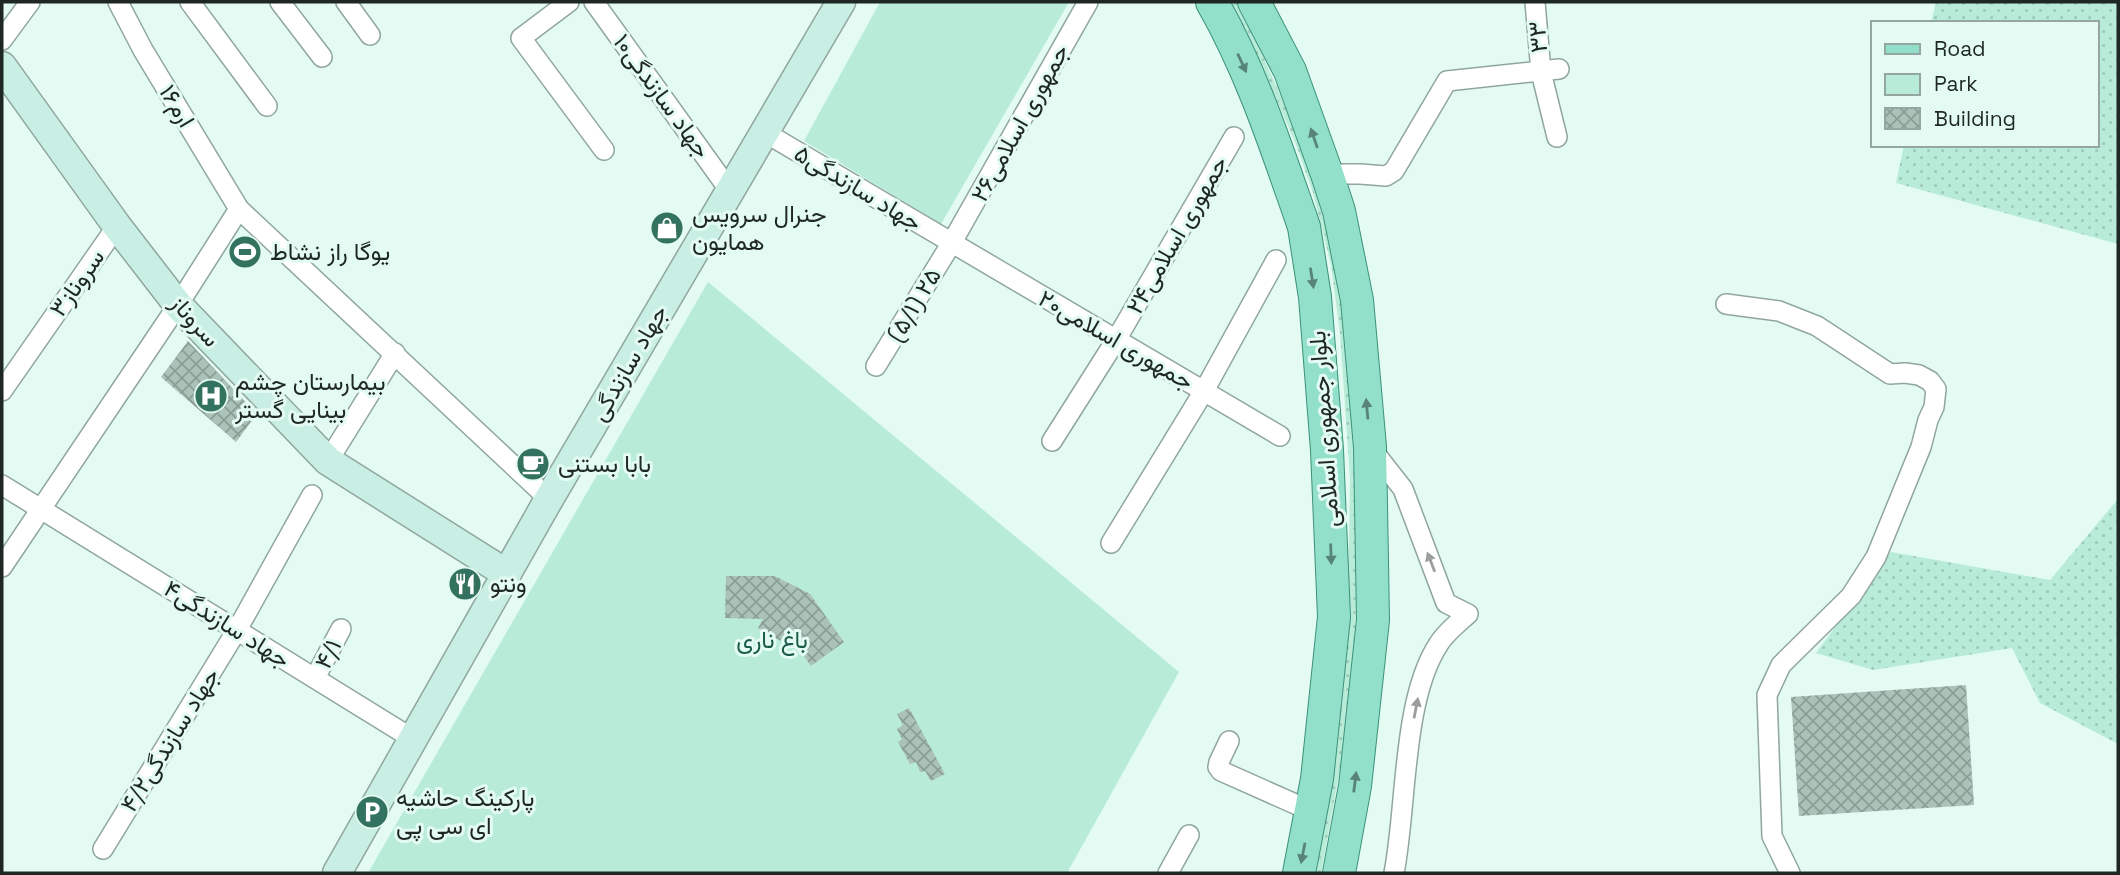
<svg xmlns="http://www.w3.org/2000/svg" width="2120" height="875" viewBox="0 0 2120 875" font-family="'Space Grotesk',Vazirmatn,sans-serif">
<defs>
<pattern id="grass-dots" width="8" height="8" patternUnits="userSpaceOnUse" patternTransform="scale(1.75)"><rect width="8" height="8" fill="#b8ecd9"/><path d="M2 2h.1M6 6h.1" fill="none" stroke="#9ecaba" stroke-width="1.8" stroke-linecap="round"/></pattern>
<pattern id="building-cross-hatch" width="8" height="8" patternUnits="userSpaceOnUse" patternTransform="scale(1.75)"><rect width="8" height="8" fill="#abc2b9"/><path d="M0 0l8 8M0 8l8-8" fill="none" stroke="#8b9e96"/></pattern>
</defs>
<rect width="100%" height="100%" fill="#e3fbf2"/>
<g fill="url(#grass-dots)">
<polygon points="1229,2 1238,2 1301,140 1319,188 1348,330 1358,478 1355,653 1342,758 1321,873 1314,873 1335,756 1347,652 1350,478 1340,333 1331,265 1313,193 1295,142 1246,30"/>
<polygon points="1936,2 2118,2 2118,244 1896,183 1904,145 2097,145 2097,23 1931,23"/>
<polygon points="2118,499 2118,744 2040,703 2012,648 1873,670 1816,653 1891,552 2050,580"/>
</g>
<g fill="#b8ecd9">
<polygon points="880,2 1069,2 941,224 804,141"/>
<polygon points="708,282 1179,672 1067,873 368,873"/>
</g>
<g fill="url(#building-cross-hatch)">
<polygon points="188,341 257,414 236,442 161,377"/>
<polygon points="726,576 775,576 810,594 844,642 811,666 786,631 781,641 758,628 763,619 725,618"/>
<polygon points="1966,685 1974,805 1799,816 1791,697"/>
<polygon points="909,708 945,774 931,781 925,771 920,772 916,762 910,764 898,742 902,739 897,729 903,725 897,714"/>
</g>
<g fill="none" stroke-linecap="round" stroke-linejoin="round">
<defs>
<g id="street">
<polyline points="118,2 143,50 239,209 549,499"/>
<polyline points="190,2 267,106"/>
<polyline points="280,2 322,57"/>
<polyline points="346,2 370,35"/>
<polyline points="569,2 521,38 604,150"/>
<polyline points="594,2 730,191"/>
<polyline points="1535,2 1541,72 1557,137"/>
<polyline points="2,40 30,2"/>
<polyline points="764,132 1280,436"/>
<polyline points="1327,174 1360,174 1386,176 1394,171 1447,81 1559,69"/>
<polyline points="1726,304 1779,311 1817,326 1890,374 1905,373 1919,375 1930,381 1936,389 1934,407 1928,420 1921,447 1876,557 1851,596 1781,665 1767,695 1772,836 1790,873"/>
<polyline points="876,366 951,244 1088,2"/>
<polyline points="2,391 117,226"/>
<polyline points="1052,441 1116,340 1234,137"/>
<path d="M1371 448 1403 489 1446 603 1468 614C1458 623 1445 633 1438 645 1402 701 1407 807 1394 873"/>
<polyline points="328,461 395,353"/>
<polyline points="2,485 413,739"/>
<polyline points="1111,543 1204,391 1276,260"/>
<polyline points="2,567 178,305 239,209"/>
<polyline points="315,678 341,629"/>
<polyline points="1229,741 1219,762 1218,767 1221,771 1311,811"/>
<polyline points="103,849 237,630 312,495"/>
<polyline points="1168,873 1189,835"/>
</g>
<g id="secondary">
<polyline points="2,66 117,226 178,305 328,461 507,574"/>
<polyline points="337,873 549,499 841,2"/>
</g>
<g id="primary">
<path d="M1212 2C1251 70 1275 144 1301 218L1304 227 1315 297 1327 450 1334 617 1317 779 1299 873"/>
<polyline points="1254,2 1290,71 1327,174 1339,211 1357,300 1370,447 1373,620 1355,786 1339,873"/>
</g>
</defs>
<use href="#street" stroke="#90a69e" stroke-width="22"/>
<use href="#secondary" stroke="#90a69e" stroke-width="31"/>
<use href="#primary" stroke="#3b9178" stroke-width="34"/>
<use href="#street" stroke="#fff" stroke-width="19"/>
<use href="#secondary" stroke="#c9efe4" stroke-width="28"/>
<use href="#primary" stroke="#92dfca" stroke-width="32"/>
</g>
<defs><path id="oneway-solid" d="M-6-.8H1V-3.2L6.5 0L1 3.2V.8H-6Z" transform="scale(1.75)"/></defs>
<g fill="#588377">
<use href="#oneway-solid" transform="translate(1242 63) rotate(65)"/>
<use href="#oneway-solid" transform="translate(1314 138) rotate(-109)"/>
<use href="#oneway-solid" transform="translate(1312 278) rotate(81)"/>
<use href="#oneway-solid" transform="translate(1367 409) rotate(-95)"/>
<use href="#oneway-solid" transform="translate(1331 554) rotate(88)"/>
<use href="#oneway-solid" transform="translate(1355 782) rotate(-83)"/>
<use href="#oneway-solid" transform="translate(1303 853) rotate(101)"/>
</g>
<g fill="#9a9e9c">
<use href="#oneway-solid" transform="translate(1431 562) rotate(-111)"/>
<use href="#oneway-solid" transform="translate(1416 708) rotate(-79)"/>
</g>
<defs>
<symbol id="shop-disc" viewBox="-11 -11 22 22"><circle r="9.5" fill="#33725f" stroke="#e3fbf2"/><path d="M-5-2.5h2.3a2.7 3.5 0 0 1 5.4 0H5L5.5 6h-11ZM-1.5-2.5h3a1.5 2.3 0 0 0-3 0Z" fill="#fff"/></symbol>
<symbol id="stadium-disc" viewBox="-11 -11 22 22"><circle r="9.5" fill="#33725f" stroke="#e3fbf2"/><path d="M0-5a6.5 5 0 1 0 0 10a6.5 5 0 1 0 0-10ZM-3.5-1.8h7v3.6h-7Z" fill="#fff"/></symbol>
<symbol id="hospital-disc" viewBox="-11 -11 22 22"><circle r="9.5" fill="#33725f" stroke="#e3fbf2"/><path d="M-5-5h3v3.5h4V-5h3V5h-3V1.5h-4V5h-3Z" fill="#fff"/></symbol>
<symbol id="cafe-disc" viewBox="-11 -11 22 22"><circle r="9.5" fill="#33725f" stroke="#e3fbf2"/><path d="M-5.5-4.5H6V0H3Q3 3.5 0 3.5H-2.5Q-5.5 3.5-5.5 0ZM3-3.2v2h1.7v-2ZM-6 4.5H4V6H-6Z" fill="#fff"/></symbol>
<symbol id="restaurant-disc" viewBox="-11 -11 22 22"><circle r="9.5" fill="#33725f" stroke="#e3fbf2"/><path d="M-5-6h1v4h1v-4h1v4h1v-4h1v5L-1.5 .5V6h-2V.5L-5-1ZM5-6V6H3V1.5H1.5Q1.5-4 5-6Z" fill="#fff"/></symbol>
<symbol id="parking-disc" viewBox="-11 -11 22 22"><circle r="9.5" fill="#33725f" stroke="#e3fbf2"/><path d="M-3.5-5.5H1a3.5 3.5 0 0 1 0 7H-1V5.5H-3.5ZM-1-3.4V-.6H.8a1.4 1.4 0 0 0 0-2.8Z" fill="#fff"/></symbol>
</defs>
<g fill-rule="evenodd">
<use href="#shop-disc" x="648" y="209" width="38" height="38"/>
<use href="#stadium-disc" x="226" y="233" width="38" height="38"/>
<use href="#hospital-disc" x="192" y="377" width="38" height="38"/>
<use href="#cafe-disc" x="514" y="445" width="38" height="38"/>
<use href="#restaurant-disc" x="446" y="565" width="38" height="38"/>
<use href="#parking-disc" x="353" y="793" width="38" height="38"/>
</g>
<g text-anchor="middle" stroke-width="6" stroke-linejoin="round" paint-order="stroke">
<g font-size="24" fill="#1e2724" stroke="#e3fbf2">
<text transform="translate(1538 37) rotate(-95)" y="8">۳۳</text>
<text transform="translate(662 96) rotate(54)" y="8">جهاد سازندگی۱۰</text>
<text transform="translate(177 106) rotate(59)" y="8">ارم۱۶</text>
<text transform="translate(1020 123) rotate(-61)" y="8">جمهوری اسلامی۲۶</text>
<text transform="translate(858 188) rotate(31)" y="8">جهاد سازندگی۵</text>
<text transform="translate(1177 235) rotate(-60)" y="8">جمهوری اسلامی۲۴</text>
<text transform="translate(77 283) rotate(-55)" y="8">سروناز۳</text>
<text transform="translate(914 305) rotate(-59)" y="8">(۵/۱) ۲۵</text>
<text transform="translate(195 321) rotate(48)" y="8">سروناز</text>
<text transform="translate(1116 340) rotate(30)" y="8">جمهوری اسلامی۲۰</text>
<text transform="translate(629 363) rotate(-60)" y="8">جهاد سازندگی</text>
<text transform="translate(1324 429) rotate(-94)" y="8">بلوار جمهوری اسلامی</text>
<text transform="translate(227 624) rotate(32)" y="8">جهاد سازندگی۴</text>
<text transform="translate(328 654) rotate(-63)" y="8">۴/۱</text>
<text transform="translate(170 740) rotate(-58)" y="8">۴/۲جهاد سازندگی</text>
</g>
<g font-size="24" fill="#1e2724" stroke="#e3fbf2" text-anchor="start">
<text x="692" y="222">جنرال سرویس<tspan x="692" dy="28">همایون</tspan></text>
<text x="270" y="260">یوگا راز نشاط</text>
<text x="235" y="390">بیمارستان چشم<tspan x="235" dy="28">بینایی گستر</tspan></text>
<text x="558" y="472">بابا بستنی</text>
<text x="490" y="592">ونتو</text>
<text x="396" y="806">پارکینگ حاشیه<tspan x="396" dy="28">ای سی پی</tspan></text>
</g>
<g font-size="24" fill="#1b5b49" stroke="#e3fbf2">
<text x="772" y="648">باغ ناری</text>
</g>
</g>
<rect width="2120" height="875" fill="none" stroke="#1e2724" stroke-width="7"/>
<rect x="1871" y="21" width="228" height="126" fill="#e3fbf2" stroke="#94a6a0" stroke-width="2"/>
<rect x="1885" y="44" width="35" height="10" fill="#92dfca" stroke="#94a6a0" stroke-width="2"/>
<text x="1934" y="56" font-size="21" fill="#1e2724">Road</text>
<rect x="1885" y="74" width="35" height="21" fill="#b8ecd9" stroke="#94a6a0" stroke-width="2"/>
<text x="1934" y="91" font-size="21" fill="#1e2724">Park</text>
<rect x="1885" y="108" width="35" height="21" fill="url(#building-cross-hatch)" stroke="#94a6a0" stroke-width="2"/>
<text x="1934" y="126" font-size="21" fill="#1e2724">Building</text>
</svg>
